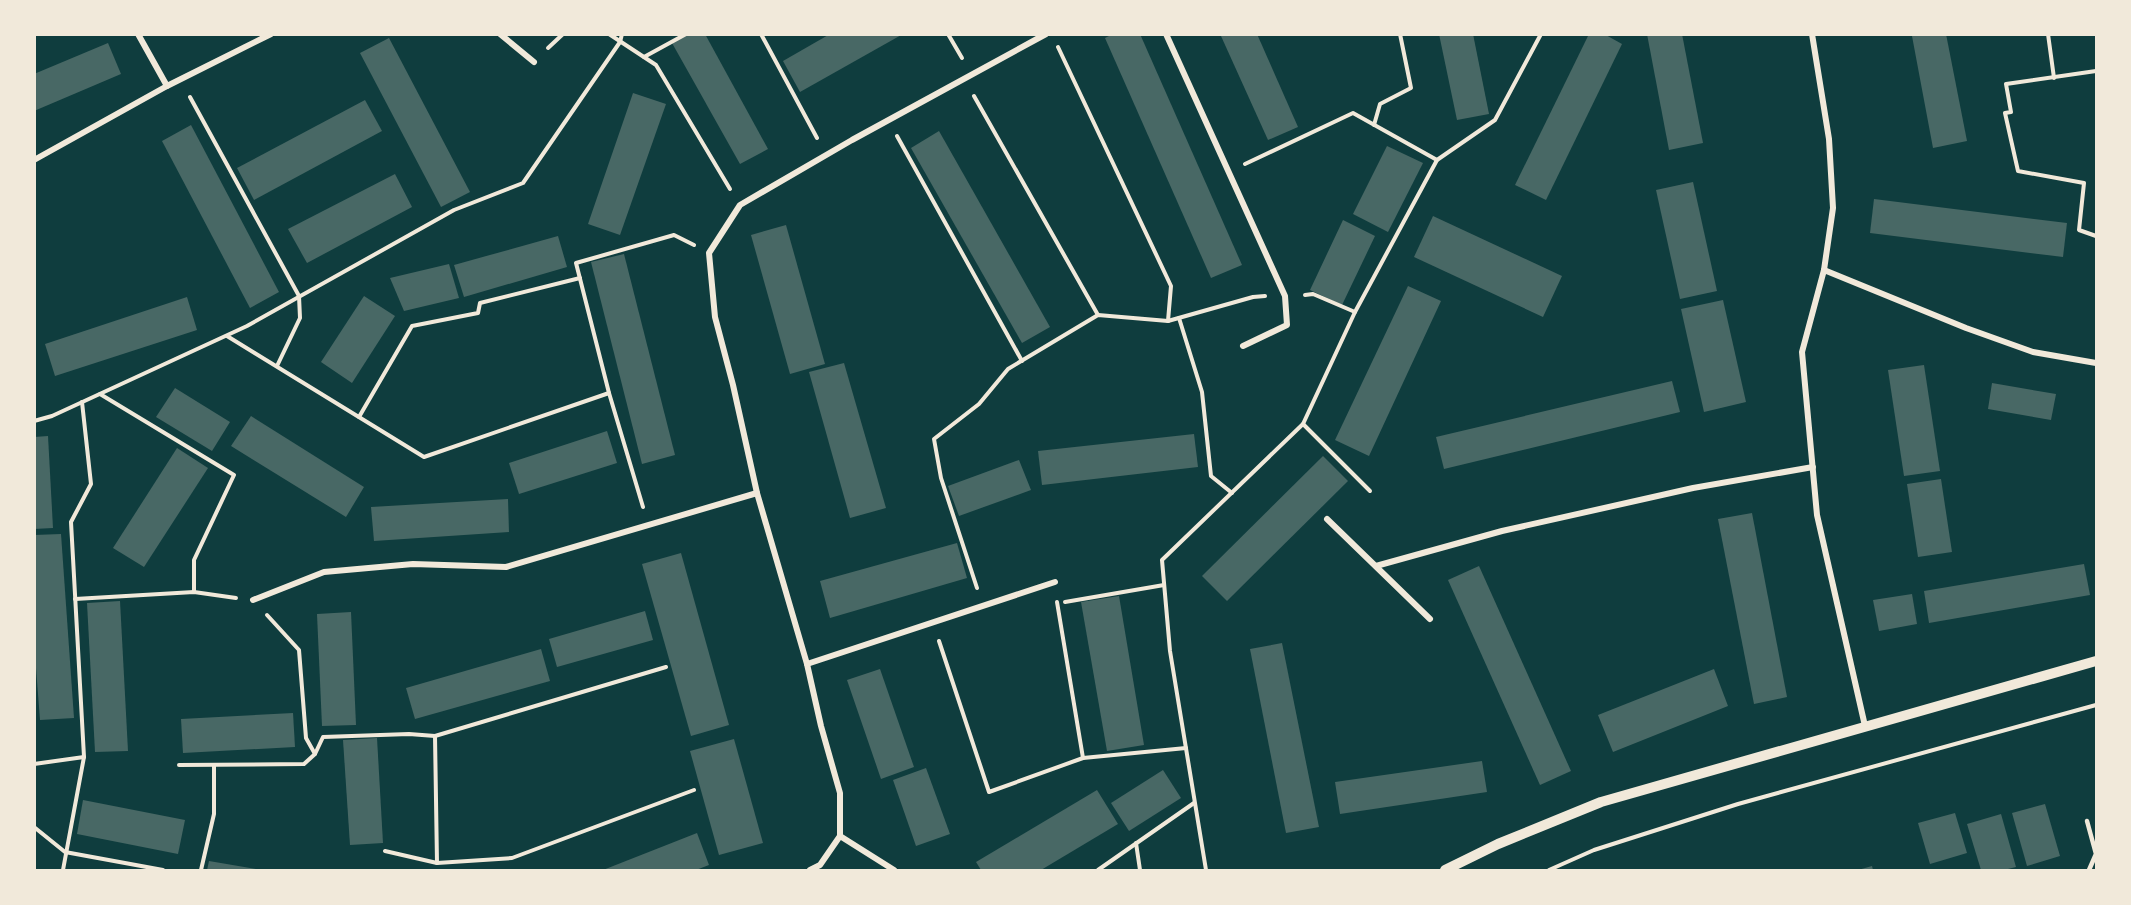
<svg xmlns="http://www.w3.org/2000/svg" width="2131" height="905" viewBox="0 0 2131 905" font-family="Literata,serif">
<rect width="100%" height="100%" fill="#0f3d3e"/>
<g fill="#486865">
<polygon points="687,34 705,34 768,149 740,164 672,43"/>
<polygon points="830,34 903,34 800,92 783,61"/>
<polygon points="1113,34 1140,34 1242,265 1211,278 1105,38"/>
<polygon points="1225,34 1257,34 1298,127 1268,140 1221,36"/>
<polygon points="1439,34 1473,34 1489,114 1457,120"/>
<polygon points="1589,34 1604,34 1622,44 1546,200 1515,185"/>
<polygon points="1647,34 1682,34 1703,143 1669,150"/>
<polygon points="1921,34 1946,34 1967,141 1933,148 1912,36"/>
<polygon points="389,38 470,192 441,207 360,53"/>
<polygon points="108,43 121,74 34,111 34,74"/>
<polygon points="633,93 666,104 620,235 588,224"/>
<polygon points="365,100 382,131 254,200 237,168"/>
<polygon points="191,125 279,292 250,308 162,141"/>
<polygon points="939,131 1050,327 1022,343 911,148"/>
<polygon points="1387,146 1423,163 1388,232 1353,214"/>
<polygon points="395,174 412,207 307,263 288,229"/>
<polygon points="1693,182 1717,291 1680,299 1656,190"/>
<polygon points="1874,199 2067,223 2063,257 1870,233"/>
<polygon points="1433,216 1562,276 1543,317 1414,257"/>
<polygon points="1343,220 1375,236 1342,305 1310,290"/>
<polygon points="786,225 825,364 790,374 751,235"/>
<polygon points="558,236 567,267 464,297 454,265"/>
<polygon points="624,254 675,455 642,464 591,262"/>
<polygon points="449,264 459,298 404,311 390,278"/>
<polygon points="1408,286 1441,301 1369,456 1335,440"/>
<polygon points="364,296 395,316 352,383 321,362"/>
<polygon points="187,297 197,330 55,376 45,344"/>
<polygon points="1723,300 1746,402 1704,412 1681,309"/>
<polygon points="844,363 886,508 850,518 809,372"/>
<polygon points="1924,365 1940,471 1904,476 1888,370"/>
<polygon points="1672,381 1680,412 1444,469 1436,437"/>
<polygon points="1992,383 2056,394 2051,420 1988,409"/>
<polygon points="175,388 230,422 212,451 156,417"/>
<polygon points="251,416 364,487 346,517 231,446"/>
<polygon points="607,431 617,463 519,494 509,463"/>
<polygon points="1194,434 1198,467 1042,485 1038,451"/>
<polygon points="48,436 53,528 34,529 34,437"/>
<polygon points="177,448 208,468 144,567 113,548"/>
<polygon points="1323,456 1348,481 1227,601 1202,576"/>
<polygon points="1019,460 1031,490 959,516 948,486"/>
<polygon points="1941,479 1952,552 1918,557 1907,484"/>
<polygon points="508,499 509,532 374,541 371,507"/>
<polygon points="1752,513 1787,697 1754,704 1718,519"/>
<polygon points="61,534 74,718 40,720 34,642 34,535"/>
<polygon points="957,543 967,578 830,618 820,581"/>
<polygon points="681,553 729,725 691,736 642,564"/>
<polygon points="2084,564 2090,595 1929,623 1924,591"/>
<polygon points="1479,566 1571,771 1540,785 1448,580"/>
<polygon points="1912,594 1917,624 1879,631 1873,600"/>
<polygon points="1119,596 1144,745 1107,751 1081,602"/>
<polygon points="120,601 128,751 95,752 87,603"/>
<polygon points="645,611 653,640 557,667 549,639"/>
<polygon points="351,612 356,725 322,726 317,614"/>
<polygon points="1282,643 1319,827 1286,833 1250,649"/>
<polygon points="541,649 550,681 415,719 406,688"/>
<polygon points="880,669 914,767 881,779 847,680"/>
<polygon points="1714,669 1728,706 1613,752 1598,715"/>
<polygon points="293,713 295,747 183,753 181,719"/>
<polygon points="377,738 383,843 350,845 343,740"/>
<polygon points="734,739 763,843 719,855 690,751"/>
<polygon points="1482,761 1487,792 1340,814 1335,782"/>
<polygon points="926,768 950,834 916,846 893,780"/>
<polygon points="1163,770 1181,798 1129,831 1111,803"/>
<polygon points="1097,790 1118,824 1041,870 981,870 976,862"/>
<polygon points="83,800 185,820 178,854 77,834"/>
<polygon points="2045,804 2060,856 2027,866 2012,813"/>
<polygon points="1955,813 1967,853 1930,864 1918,823"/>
<polygon points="2001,814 2016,867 2004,870 1981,870 1967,824"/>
<polygon points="697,833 709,865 696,870 603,870"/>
<polygon points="209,861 256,869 256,870 207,870"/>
<polygon points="1872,866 1873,870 1858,870"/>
</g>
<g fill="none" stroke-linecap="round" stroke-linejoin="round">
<g stroke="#f1e9da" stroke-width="4">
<polyline points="609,34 656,65 730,189"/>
<polyline points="761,34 817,138"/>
<polyline points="948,34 962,58"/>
<polyline points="2048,34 2054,78"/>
<polyline points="1058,47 1171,286 1168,321"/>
<polyline points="548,48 563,34"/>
<polyline points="644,57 686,34"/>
<polyline points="2096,71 2006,84 2011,112 2005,113 2018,171 2084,183 2079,230 2096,236"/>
<polyline points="974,96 1098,315"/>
<polyline points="190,97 299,296 300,318 277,366"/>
<polyline points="1374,125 1380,104 1411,88 1400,34"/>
<polyline points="897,136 1022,361"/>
<polyline points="1245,164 1353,113 1437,160"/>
<polyline points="1305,295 1313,294 1355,312"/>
<polyline points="1179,318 1202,392 1211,476 1232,493"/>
<polyline points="227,336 424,457 609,393"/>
<polyline points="100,394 234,475 194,560 194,592"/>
<polyline points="359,417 412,326 478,313 480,303 580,278"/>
<polyline points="34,421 52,416 247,326 454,210 523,183 620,42 622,34"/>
<polyline points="1303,424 1370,491"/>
<polyline points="643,507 609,393 576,263 674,235 694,245"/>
<polyline points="977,588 941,478 934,439 979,404 1008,369 1098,315 1168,321 1253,297 1265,296"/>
<polyline points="75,599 194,592 236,598"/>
<polyline points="1057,602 1083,758"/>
<polyline points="1065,602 1164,585"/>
<polyline points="267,615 299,650 306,738 315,754"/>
<polyline points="939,641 989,792 1083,758 1186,748"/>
<polyline points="435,736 437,863"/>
<polyline points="34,764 84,757"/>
<polyline points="179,765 304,764 315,754 323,737 409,734 435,736 666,667"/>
<polyline points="34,827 65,852 163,870"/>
<polyline points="1136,843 1140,870"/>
<polyline points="385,851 437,863 512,858 694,790"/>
<polyline points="63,870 84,757 71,522 91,484 82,402"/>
<polyline points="201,870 214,814 214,765"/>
<polyline points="1098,870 1194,803"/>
<polyline points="1206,870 1170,651 1162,560 1303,424 1355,312 1437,160 1495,120 1541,34"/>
<polyline points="1549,870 1594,850 1738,804 2096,705"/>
</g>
<polyline stroke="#f1e9da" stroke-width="4.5" points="2087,821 2096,854 2089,870"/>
<g stroke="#f1e9da" stroke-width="6">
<polyline points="138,34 167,86"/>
<polyline points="500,34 534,62"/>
<polyline points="1166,34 1285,296 1287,325 1243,346"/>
<polyline points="1812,34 1829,139 1833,208 1824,270 1802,352 1817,515 1865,726"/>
<polyline points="34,160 167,86 271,34"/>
<polyline points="1824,270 1966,328 2033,352 2096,363"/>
<polyline points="1327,519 1430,619"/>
<polyline points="1376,566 1502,531 1693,488 1813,467"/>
<polyline points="253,600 324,572 413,564 506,567 757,493"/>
<polyline points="807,664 1055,582"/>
<polyline points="840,836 894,870"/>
<polyline points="810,870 820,865 840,836 840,793 821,726 807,664 757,493 733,385 715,317 709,253 740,205 852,140 1046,34"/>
</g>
<polyline stroke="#f1e9da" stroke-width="10" points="1445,870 1498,844 1601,802 2096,661"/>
</g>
<rect width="2131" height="905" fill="none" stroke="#f1e9da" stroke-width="72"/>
</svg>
